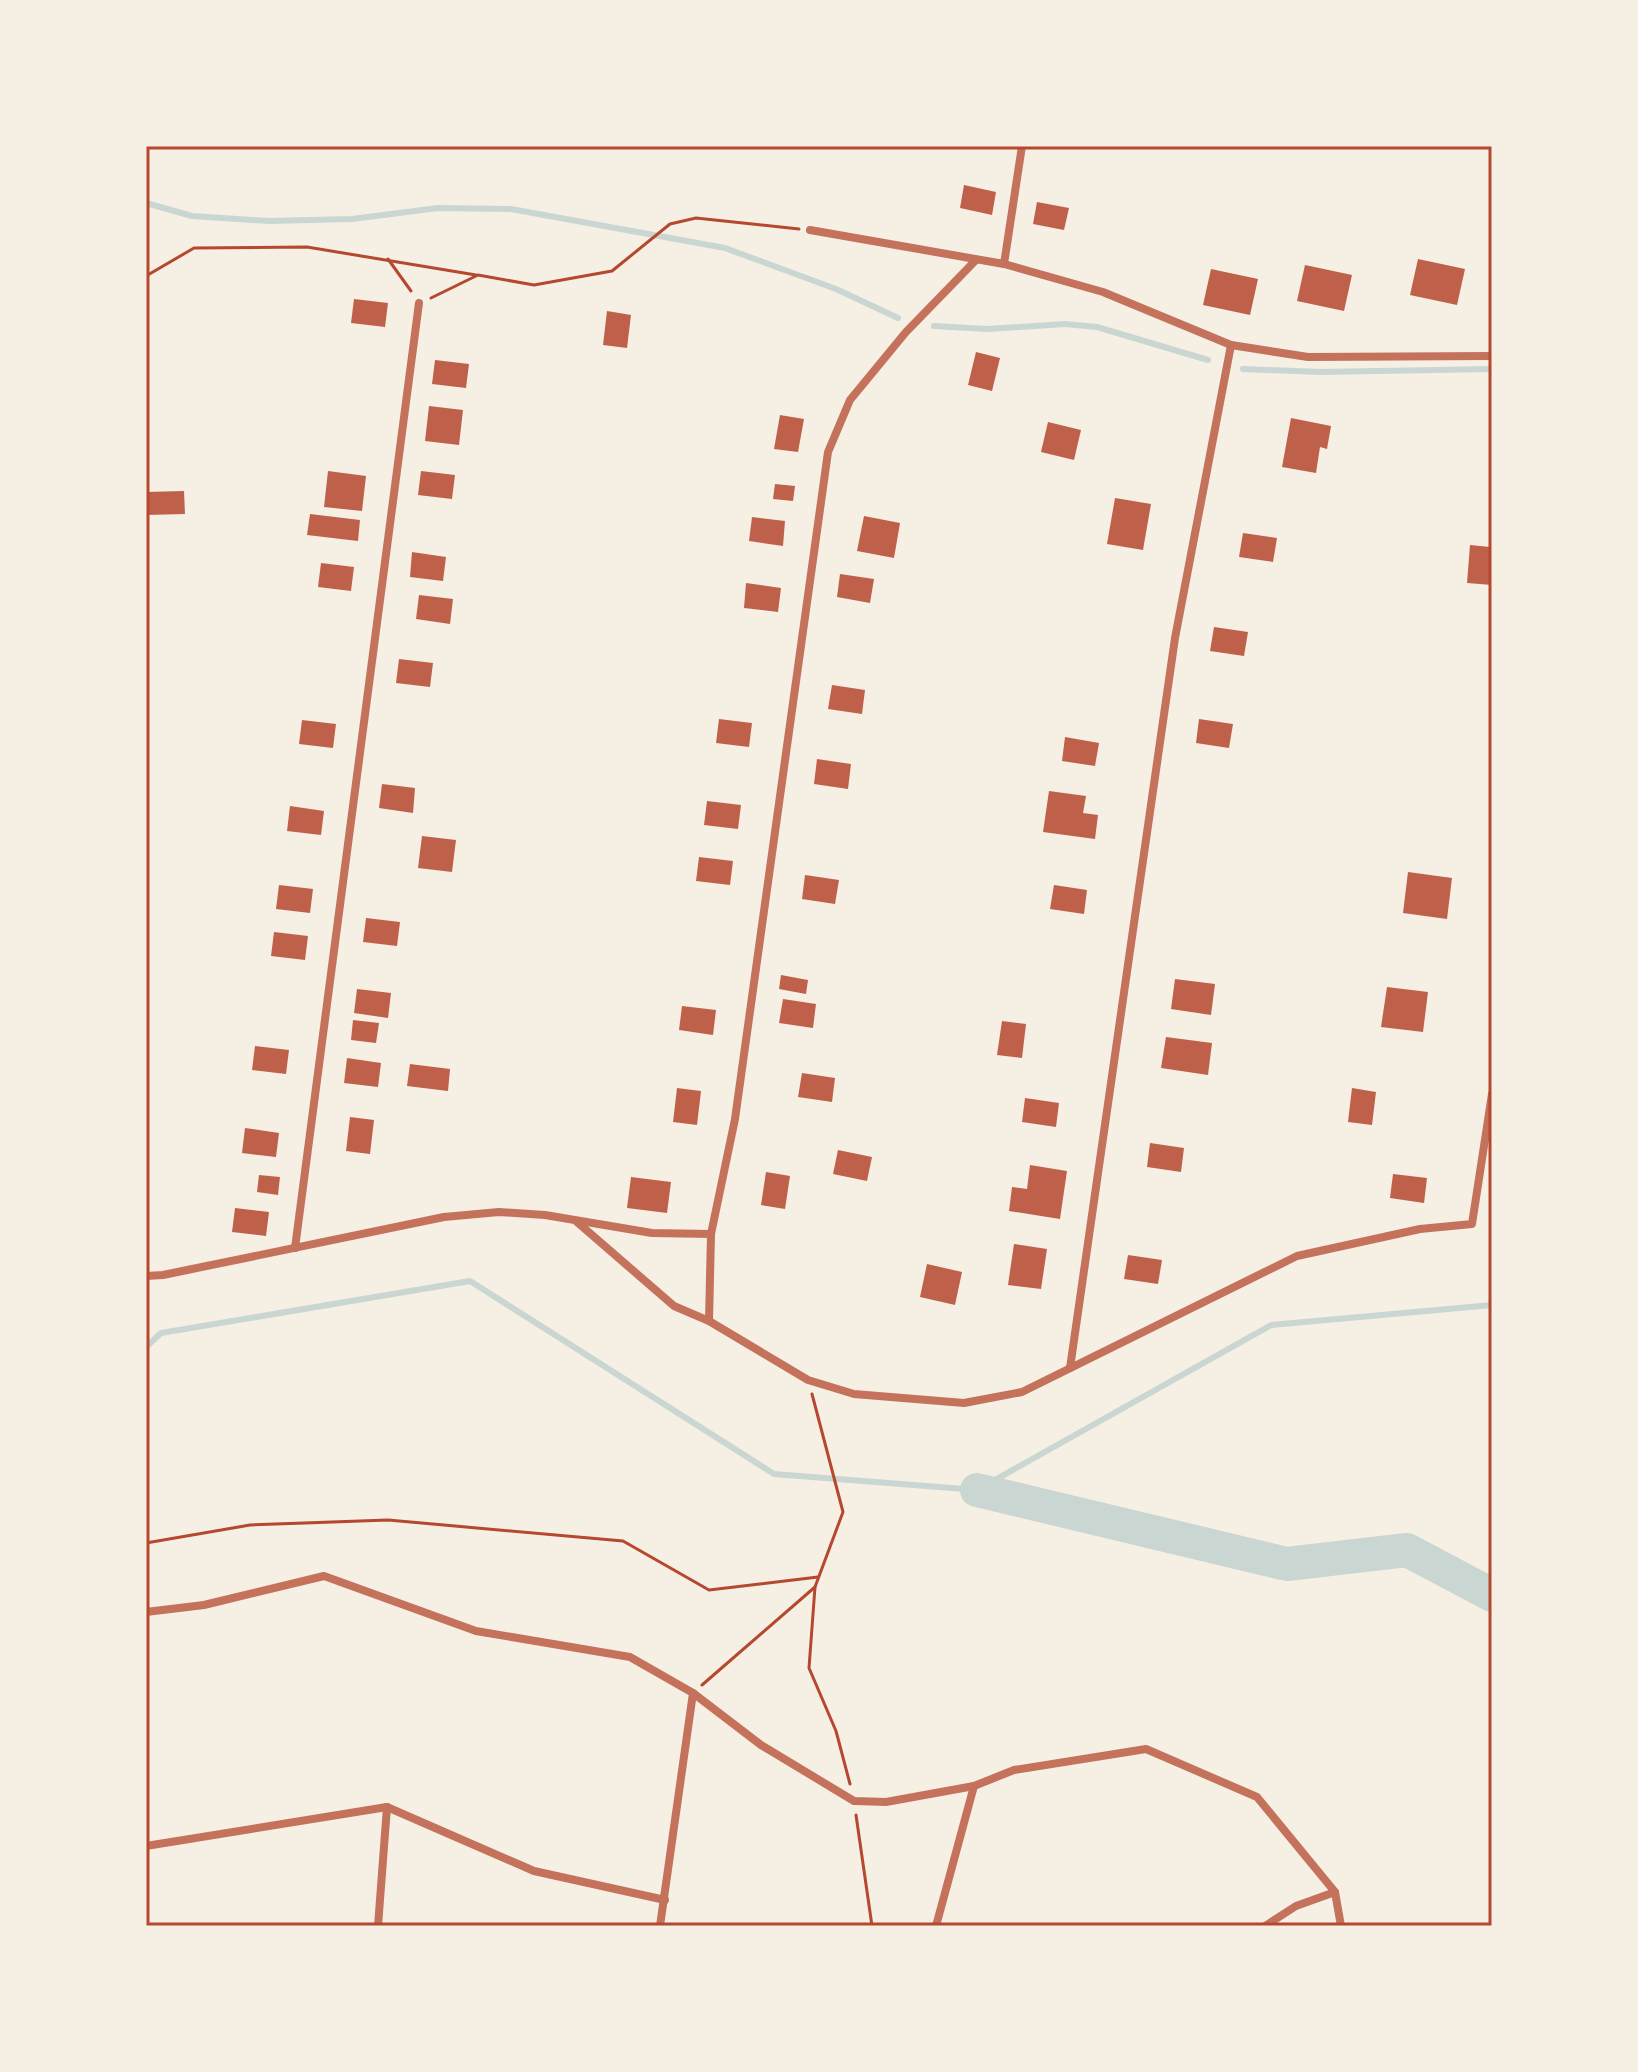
<svg xmlns="http://www.w3.org/2000/svg" width="1638" height="2072" viewBox="0 0 1638 2072" font-family="Rubik,sans-serif">
<rect width="100%" height="100%" fill="#f6efe4"/>
<g fill="none" stroke-linecap="round" stroke-linejoin="round">
<g stroke="#c9d6d2" stroke-width="6">
<polyline points="146,203 192,216 269,221 352,219 438,208 511,209 725,248 836,289 898,318"/>
<polyline points="934,326 987,329 1065,324 1097,327 1208,360"/>
<polyline points="1243,369 1320,372 1492,369"/>
<polyline points="146,1347 161,1333 470,1281 774,1474 977,1490 1271,1325 1492,1305"/>
</g>
<polyline stroke="#c9d6d2" stroke-width="34" points="977,1490 1287,1564 1407,1550 1492,1595"/>
</g>
<g fill="#bf614a">
<polygon points="964,185 996,192 992,215 960,208"/>
<polygon points="1037,202 1069,208 1064,230 1033,224"/>
<polygon points="1418,259 1465,269 1457,305 1410,295"/>
<polygon points="1305,265 1352,275 1344,311 1297,301"/>
<polygon points="1211,269 1258,279 1250,315 1203,305"/>
<polygon points="354,299 388,303 385,327 351,323"/>
<polygon points="607,311 631,315 627,348 603,345"/>
<polygon points="976,352 1000,358 992,391 968,385"/>
<polygon points="435,360 469,364 466,388 432,384"/>
<polygon points="429,406 463,410 459,445 425,441"/>
<polygon points="780,415 804,419 798,452 774,449"/>
<polygon points="1291,418 1331,426 1327,449 1320,447 1316,473 1282,467"/>
<polygon points="1048,422 1081,430 1074,460 1041,452"/>
<polygon points="328,471 366,476 362,511 324,507"/>
<polygon points="421,471 455,475 452,499 418,495"/>
<polygon points="775,484 795,486 793,501 773,499"/>
<polygon points="184,491 185,514 146,515 146,492"/>
<polygon points="1115,498 1151,504 1143,550 1107,544"/>
<polygon points="310,514 360,520 358,541 307,535"/>
<polygon points="864,516 900,523 894,558 857,551"/>
<polygon points="752,517 785,521 783,546 749,541"/>
<polygon points="1243,533 1277,538 1273,562 1239,557"/>
<polygon points="1470,545 1490,547 1492,585 1467,583"/>
<polygon points="412,552 446,557 443,581 410,577"/>
<polygon points="321,563 354,567 351,591 318,587"/>
<polygon points="840,574 874,579 870,603 837,597"/>
<polygon points="746,583 781,588 778,612 744,608"/>
<polygon points="419,595 453,599 450,624 416,619"/>
<polygon points="1214,627 1248,632 1244,656 1210,651"/>
<polygon points="399,659 433,663 430,687 396,683"/>
<polygon points="832,685 865,690 862,714 828,709"/>
<polygon points="719,719 752,723 749,747 716,743"/>
<polygon points="1199,719 1233,724 1229,748 1196,743"/>
<polygon points="302,720 336,724 333,748 299,744"/>
<polygon points="1065,737 1099,743 1095,766 1062,761"/>
<polygon points="817,759 851,764 848,789 814,784"/>
<polygon points="382,784 415,788 413,813 379,808"/>
<polygon points="1049,791 1086,796 1083,813 1098,815 1095,839 1043,832"/>
<polygon points="707,801 741,805 738,829 704,825"/>
<polygon points="290,806 324,811 321,835 287,831"/>
<polygon points="422,836 456,840 452,872 418,868"/>
<polygon points="699,857 733,861 730,885 696,881"/>
<polygon points="1408,872 1452,878 1447,919 1403,913"/>
<polygon points="805,875 839,880 835,904 802,899"/>
<polygon points="279,885 313,889 310,913 276,909"/>
<polygon points="1054,885 1087,890 1084,914 1050,909"/>
<polygon points="366,918 400,922 397,946 363,942"/>
<polygon points="274,932 308,936 305,960 271,956"/>
<polygon points="781,975 808,980 806,994 779,989"/>
<polygon points="1175,979 1215,984 1211,1015 1171,1009"/>
<polygon points="1387,987 1428,992 1423,1032 1381,1027"/>
<polygon points="357,989 391,993 388,1018 354,1013"/>
<polygon points="783,999 816,1004 813,1028 779,1023"/>
<polygon points="682,1006 716,1010 713,1035 679,1030"/>
<polygon points="353,1020 379,1023 376,1043 351,1040"/>
<polygon points="1002,1021 1026,1024 1022,1058 997,1055"/>
<polygon points="1166,1037 1212,1043 1208,1075 1161,1068"/>
<polygon points="255,1046 289,1050 286,1074 252,1070"/>
<polygon points="347,1058 381,1063 378,1087 344,1083"/>
<polygon points="410,1064 450,1069 448,1091 407,1086"/>
<polygon points="802,1073 835,1078 832,1102 798,1097"/>
<polygon points="677,1088 701,1091 697,1125 673,1122"/>
<polygon points="1352,1088 1376,1092 1372,1125 1348,1122"/>
<polygon points="1025,1098 1059,1103 1056,1127 1022,1122"/>
<polygon points="350,1117 374,1120 370,1154 346,1151"/>
<polygon points="245,1128 279,1133 276,1157 242,1153"/>
<polygon points="1150,1143 1184,1148 1181,1172 1147,1167"/>
<polygon points="838,1150 872,1157 867,1181 833,1174"/>
<polygon points="1030,1165 1067,1171 1060,1219 1009,1211 1012,1187 1027,1189"/>
<polygon points="766,1172 790,1176 785,1209 761,1205"/>
<polygon points="1393,1174 1427,1178 1424,1203 1390,1198"/>
<polygon points="259,1175 280,1177 278,1195 257,1192"/>
<polygon points="631,1177 671,1182 667,1213 627,1208"/>
<polygon points="235,1208 269,1212 266,1236 232,1232"/>
<polygon points="1014,1244 1047,1249 1041,1289 1008,1285"/>
<polygon points="1128,1255 1162,1260 1158,1284 1124,1279"/>
<polygon points="927,1264 962,1272 955,1305 920,1297"/>
</g>
<g fill="none" stroke-linecap="round" stroke-linejoin="round">
<g stroke="#b5482f" stroke-width="3">
<polyline points="388,259 411,291"/>
<polyline points="146,276 194,248 307,247 476,275"/>
<polyline points="431,298 478,275 534,285 612,271 670,224 696,218 799,229"/>
<polyline points="146,1543 250,1525 388,1520 623,1541 709,1590 818,1577"/>
<polyline points="815,1587 809,1668 836,1731 850,1784"/>
<polyline points="702,1685 815,1587 843,1512 812,1394"/>
<polyline points="856,1815 872,1926"/>
</g>
<g stroke="#c5725c" stroke-width="8">
<polyline points="810,230 1004,264 1022,146"/>
<polyline points="975,261 906,332 850,400 828,452 735,1119 711,1234 709,1321 808,1380 854,1394 964,1403 1022,1392 1297,1256 1420,1229 1472,1224 1492,1094"/>
<polyline points="1004,264 1103,292 1231,345 1308,357 1492,356"/>
<polyline points="577,1222 674,1306 709,1321"/>
<polyline points="295,1248 419,303"/>
<polyline points="146,1276 163,1275 444,1217 499,1212 545,1215 652,1233 711,1234"/>
<polyline points="1070,1368 1175,638 1231,345"/>
<polyline points="146,1612 204,1605 324,1576 476,1631 630,1657 693,1693 761,1745 854,1801 886,1802 974,1786 1014,1770 1146,1749 1257,1797 1335,1892 1341,1926"/>
<polyline points="146,1846 387,1807 534,1871 665,1900"/>
<polyline points="378,1926 387,1807"/>
<polyline points="660,1926 693,1693"/>
<polyline points="936,1926 974,1786"/>
<polyline points="1265,1926 1296,1906 1335,1892"/>
</g>
</g>
<rect width="1638" height="2072" fill="none" stroke="#f6efe4" stroke-width="296"/>
<rect x="148" y="148" width="1342" height="1776" fill="none" stroke="#b5482f" stroke-width="3"/>
</svg>
